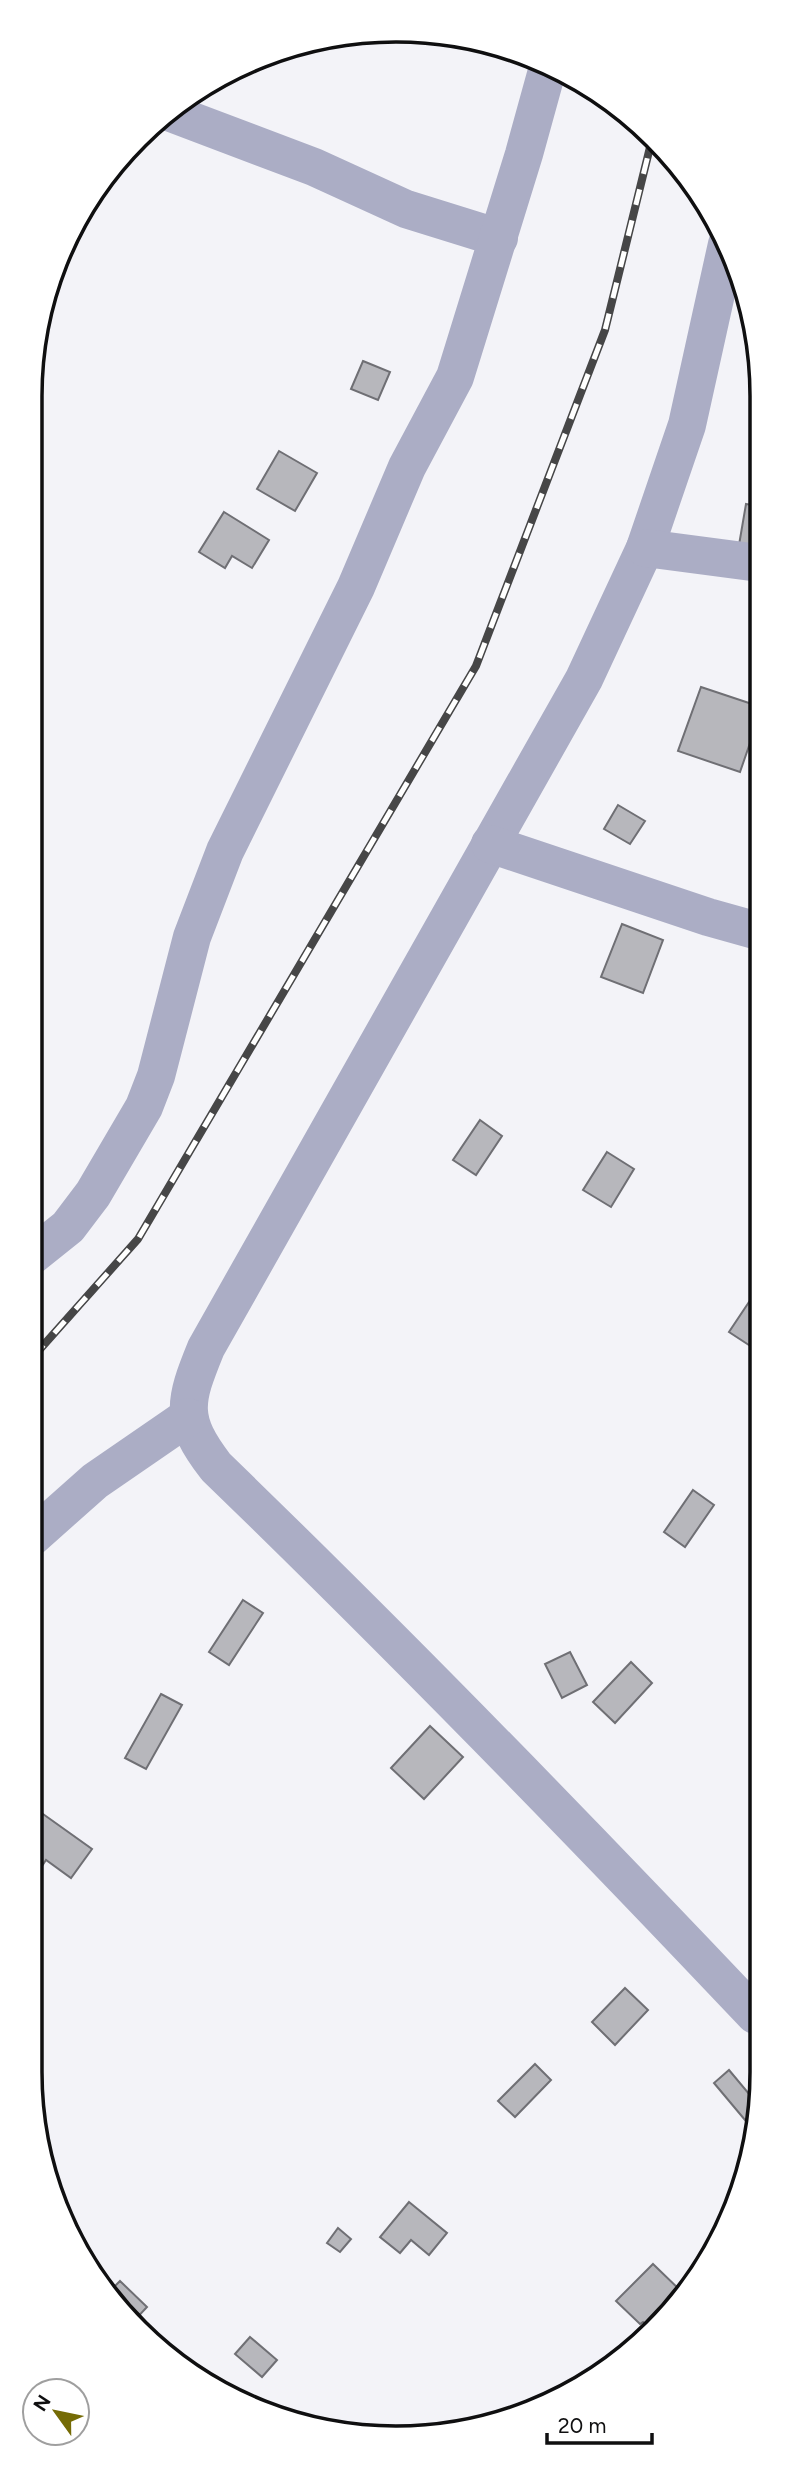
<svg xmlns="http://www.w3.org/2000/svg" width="792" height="2468" viewBox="0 0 792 2468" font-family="Figtree,sans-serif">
<rect width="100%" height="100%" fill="#f3f3f8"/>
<g fill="#b7b7bc" stroke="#6f6f74" stroke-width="2">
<polygon points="363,361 390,372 378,400 351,389"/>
<polygon points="279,451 317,473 295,511 257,489"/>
<polygon points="746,504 759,506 759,548 739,545"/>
<polygon points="224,512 269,540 252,568 232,556 225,568 199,552"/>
<polygon points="701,687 758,706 758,720 740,772 678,751"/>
<polygon points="618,805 645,821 630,844 604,829"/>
<polygon points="622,924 663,940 643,993 601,977"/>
<polygon points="480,1120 502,1136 476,1175 453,1160"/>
<polygon points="607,1152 634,1169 611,1207 583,1190"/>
<polygon points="757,1290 757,1347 755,1349 729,1332"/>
<polygon points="693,1490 714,1505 685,1547 664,1532"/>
<polygon points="243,1600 263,1613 229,1665 209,1652"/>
<polygon points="570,1652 587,1685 562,1698 545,1664"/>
<polygon points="631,1662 652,1683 615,1723 593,1702"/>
<polygon points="161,1694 182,1705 146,1769 125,1758"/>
<polygon points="430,1726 463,1757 424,1799 391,1768"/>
<polygon points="43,1814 92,1849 71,1878 46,1860 40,1869 31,1863 31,1832"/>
<polygon points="625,1988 648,2010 615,2045 592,2022"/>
<polygon points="535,2064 551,2080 515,2117 498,2101"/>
<polygon points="729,2070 755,2101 755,2111 745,2120 714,2083"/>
<polygon points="409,2202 447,2233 429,2255 411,2240 400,2253 380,2237"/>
<polygon points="338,2228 351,2239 340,2252 327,2243"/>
<polygon points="653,2264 683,2293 649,2327 643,2322 640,2324 616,2301"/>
<polygon points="120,2281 147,2307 132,2323 121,2314 108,2293"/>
<polygon points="250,2337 277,2360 262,2377 235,2354"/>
</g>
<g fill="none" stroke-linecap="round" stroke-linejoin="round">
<g stroke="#abadc5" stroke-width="38">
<polyline points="171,113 314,167 406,209 499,238"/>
<path d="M727 244 687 425 645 548 584 679 206 1348C184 1402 179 1419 216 1467 400 1645 579 1829 755 2015"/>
<polyline points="645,548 759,563"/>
<polyline points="490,844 708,917 758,931"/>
<polyline points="33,1255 68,1227 93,1194 144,1107 156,1076 192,937 225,851 356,587 407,467 455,377 524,154 548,67"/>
<polyline points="32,1537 95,1481 188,1417"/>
</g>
<defs>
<polyline id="rail" points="33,1357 138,1239 476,666 605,330 653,135"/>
</defs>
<use href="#rail" stroke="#464647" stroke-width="8"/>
<use href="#rail" stroke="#fff" stroke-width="5" stroke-dasharray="16" stroke-linecap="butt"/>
</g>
<path d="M0 0H792V2468H0ZM396 42H396A354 354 0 0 1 750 396V2072A354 354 0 0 1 396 2426H396A354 354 0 0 1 42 2072V396A354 354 0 0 1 396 42Z" fill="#fff" fill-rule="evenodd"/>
<path fill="none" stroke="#0f0f10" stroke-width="3.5" d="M396 42H396A354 354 0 0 1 750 396V2072A354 354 0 0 1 396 2426H396A354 354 0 0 1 42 2072V396A354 354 0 0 1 396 42Z"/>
<g transform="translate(56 2412) rotate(303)"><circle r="33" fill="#ffffff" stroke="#9f9f9f" stroke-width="2"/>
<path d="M0-5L12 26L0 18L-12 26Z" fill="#756b05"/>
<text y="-10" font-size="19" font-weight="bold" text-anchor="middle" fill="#0f0f10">N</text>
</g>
<path d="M547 2433v10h105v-10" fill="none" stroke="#0f0f10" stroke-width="3.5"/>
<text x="558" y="2433" font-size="21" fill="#0f0f10" stroke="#ffffff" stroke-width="5" paint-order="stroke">20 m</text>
</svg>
